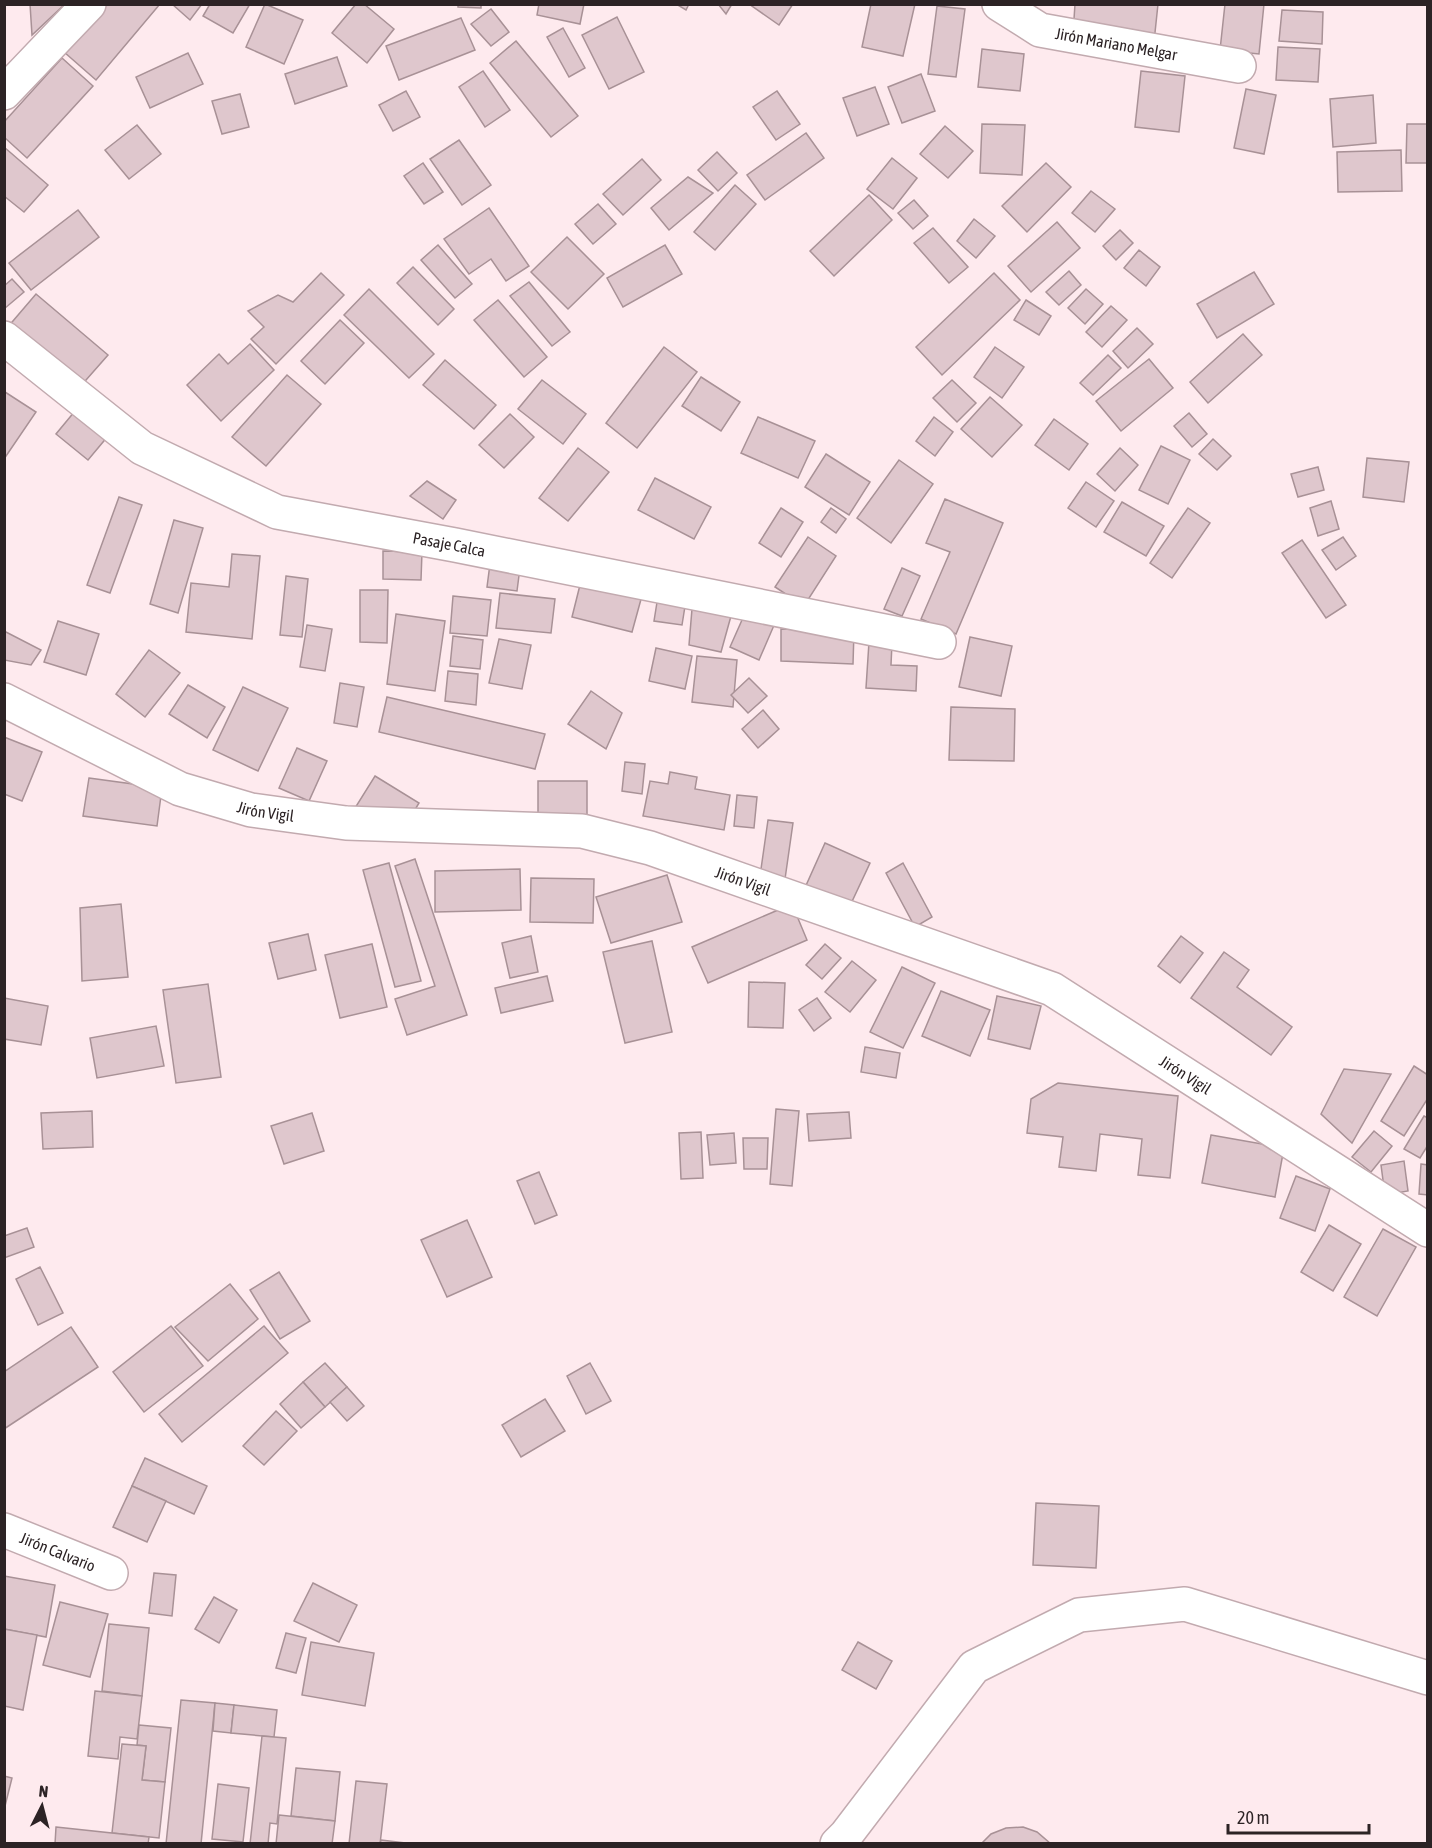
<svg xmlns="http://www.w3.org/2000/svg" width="1432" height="1848" viewBox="0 0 1432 1848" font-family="'Asap Condensed',sans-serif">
<rect width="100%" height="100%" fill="#feeaee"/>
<g fill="#dfc7cd" stroke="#a89196" stroke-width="1.5">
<polygon points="30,4 65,4 32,35"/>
<polygon points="105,4 160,4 96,80 64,52"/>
<polygon points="172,4 202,4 190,20"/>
<polygon points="210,4 250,4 233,33 203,16"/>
<polygon points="265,4 303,20 284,64 246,47"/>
<polygon points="356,4 364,4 394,29 367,63 332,33"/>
<polygon points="458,4 481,4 481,8 458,7"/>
<polygon points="539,4 584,4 580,24 537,15"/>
<polygon points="676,4 689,4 686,10"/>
<polygon points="718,4 732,4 726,14"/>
<polygon points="749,4 793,4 779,25"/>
<polygon points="871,4 915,4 903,56 862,47"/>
<polygon points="1075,4 1158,4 1154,42 1073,34"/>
<polygon points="1225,4 1264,4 1259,54 1220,50"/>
<polygon points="937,6 965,9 956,77 928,74"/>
<polygon points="491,9 509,32 491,46 471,24"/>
<polygon points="1282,10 1323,12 1322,44 1279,41"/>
<polygon points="617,17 644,72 609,89 582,35"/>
<polygon points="461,18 475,50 399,80 386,46"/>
<polygon points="563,28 585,68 569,77 547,37"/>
<polygon points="516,41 578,116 551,137 490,63"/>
<polygon points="1278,47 1320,49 1318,82 1276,80"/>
<polygon points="982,49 1024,54 1020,91 978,87"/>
<polygon points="188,53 203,84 150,108 136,77"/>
<polygon points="337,57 347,86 295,104 285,74"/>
<polygon points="62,58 93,86 27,158 4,137 4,122"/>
<polygon points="483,71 510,110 485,127 459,87"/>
<polygon points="1141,71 1185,76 1179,132 1135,127"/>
<polygon points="921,74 935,111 902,123 888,87"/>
<polygon points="875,87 889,124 857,136 843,98"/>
<polygon points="1246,89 1276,95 1264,154 1234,148"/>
<polygon points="406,91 420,117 393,131 379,105"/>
<polygon points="777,91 800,124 776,140 753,107"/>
<polygon points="240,94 249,127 222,134 212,101"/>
<polygon points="1373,95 1376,143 1333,147 1330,99"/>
<polygon points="982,124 1025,125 1022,175 980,173"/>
<polygon points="1407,124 1428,124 1428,163 1406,163"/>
<polygon points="137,125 161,154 129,179 105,150"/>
<polygon points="945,126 973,151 948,178 920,154"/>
<polygon points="806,133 824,158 765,200 747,175"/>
<polygon points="459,140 491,185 462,205 430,159"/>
<polygon points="4,147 48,185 24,212 4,196"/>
<polygon points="1401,150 1402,191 1338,192 1337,152"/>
<polygon points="717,152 737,173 718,191 698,170"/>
<polygon points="892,158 917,178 893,209 867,189"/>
<polygon points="642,159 661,180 623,215 603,194"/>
<polygon points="423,163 443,192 424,204 404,176"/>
<polygon points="1046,163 1071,187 1027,232 1002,206"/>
<polygon points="688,177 713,193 669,230 651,208"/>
<polygon points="735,185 756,204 715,250 694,232"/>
<polygon points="1091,191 1115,209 1095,232 1072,213"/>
<polygon points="869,195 892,220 834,276 810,251"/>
<polygon points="914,200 928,216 913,229 898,213"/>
<polygon points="598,204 616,224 593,244 575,224"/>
<polygon points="489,208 529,266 506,281 491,259 469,274 444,239"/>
<polygon points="78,210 99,237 31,290 9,263"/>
<polygon points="974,219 995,236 976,258 957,241"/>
<polygon points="1057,222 1080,248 1031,292 1008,266"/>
<polygon points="933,228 968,267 949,283 914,243"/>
<polygon points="1120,230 1133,243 1116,260 1103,246"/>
<polygon points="567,237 604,274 568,309 531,272"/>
<polygon points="438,245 472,284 455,298 421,260"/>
<polygon points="665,245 682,274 623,307 607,278"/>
<polygon points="1139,250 1160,267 1146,286 1124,268"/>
<polygon points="413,267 454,309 438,325 397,283"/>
<polygon points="1069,271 1081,285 1059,305 1046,292"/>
<polygon points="1254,272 1274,304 1217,338 1197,304"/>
<polygon points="321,273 344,295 276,364 251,339 264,327 248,311 278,295 293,302"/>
<polygon points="994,273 1020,300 942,375 916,347"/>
<polygon points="12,279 24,292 4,309 4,286"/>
<polygon points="529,282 570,332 552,346 510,296"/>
<polygon points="369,289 434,354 409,378 344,315"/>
<polygon points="1086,289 1103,304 1085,324 1068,308"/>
<polygon points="36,294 108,355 79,388 7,328"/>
<polygon points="498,300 547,357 524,377 474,320"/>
<polygon points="1026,300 1051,316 1039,335 1014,320"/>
<polygon points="1111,306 1127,320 1102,347 1086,332"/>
<polygon points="340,320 364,343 325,384 301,361"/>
<polygon points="1137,328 1153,344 1128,368 1113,351"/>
<polygon points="1243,334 1262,355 1208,403 1190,382"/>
<polygon points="250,344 274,370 221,421 187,385 219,354 228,364"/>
<polygon points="664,347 697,372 637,448 606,423"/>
<polygon points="995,347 1024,367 1002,398 974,377"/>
<polygon points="1108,355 1121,368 1093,395 1080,383"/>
<polygon points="1149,359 1173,388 1121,431 1096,401"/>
<polygon points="445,360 496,405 474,429 423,385"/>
<polygon points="287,375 321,404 266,466 232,437"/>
<polygon points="701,377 740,402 721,431 682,406"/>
<polygon points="542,380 586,414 563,444 518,409"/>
<polygon points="952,380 976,403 957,422 933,398"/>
<polygon points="5,392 36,412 4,459 4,393"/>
<polygon points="990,397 1022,425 992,457 961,429"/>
<polygon points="75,411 108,436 88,460 56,434"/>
<polygon points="1189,413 1207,434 1192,447 1174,426"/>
<polygon points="510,414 534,437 504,468 479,445"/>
<polygon points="758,417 815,441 798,478 741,453"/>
<polygon points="934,417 953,432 935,456 916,441"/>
<polygon points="1054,419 1088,444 1069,470 1035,445"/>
<polygon points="1213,439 1231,456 1217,470 1199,454"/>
<polygon points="1161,446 1190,460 1168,504 1139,490"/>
<polygon points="578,448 609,472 568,521 539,498"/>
<polygon points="1120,448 1138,465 1115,491 1097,474"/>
<polygon points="826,454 870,482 849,515 805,487"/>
<polygon points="1367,458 1409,462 1404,502 1363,497"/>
<polygon points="899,460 933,484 891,543 857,518"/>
<polygon points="1318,467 1324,490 1298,497 1291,474"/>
<polygon points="655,478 711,507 694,539 638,510"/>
<polygon points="427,481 456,500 443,519 410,496"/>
<polygon points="1086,482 1114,501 1096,527 1068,508"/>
<polygon points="119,497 142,505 110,593 87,585"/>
<polygon points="945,499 1003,523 956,634 921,619 950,552 926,543"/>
<polygon points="1331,501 1339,529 1318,536 1310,508"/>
<polygon points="1122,502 1164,526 1146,556 1104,532"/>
<polygon points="781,508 803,522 781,557 759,543"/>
<polygon points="831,508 846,519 836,533 821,522"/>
<polygon points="1188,508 1210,523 1172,578 1150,563"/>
<polygon points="174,520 203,528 178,613 150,604"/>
<polygon points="808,537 836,556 804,606 775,587"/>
<polygon points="1343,537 1356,556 1336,570 1322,550"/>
<polygon points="1302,540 1346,605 1326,618 1282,553"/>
<polygon points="383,551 422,552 421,580 383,579"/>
<polygon points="232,554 260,556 252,639 186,632 191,583 229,587"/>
<polygon points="491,556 521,560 517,591 487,587"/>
<polygon points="902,568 920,576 902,616 884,609"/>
<polygon points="286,576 308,579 302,637 280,635"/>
<polygon points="582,577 643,592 632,632 572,617"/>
<polygon points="360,590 388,590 387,643 360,642"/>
<polygon points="500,593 555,599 551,633 496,628"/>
<polygon points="453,596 491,600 487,636 450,633"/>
<polygon points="658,596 686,600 682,625 654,621"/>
<polygon points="692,609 731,616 721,652 689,645"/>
<polygon points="746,611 775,623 759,660 730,647"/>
<polygon points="396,614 445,621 435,691 387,684"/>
<polygon points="58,621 99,634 86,675 44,662"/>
<polygon points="307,625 332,629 325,671 300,667"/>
<polygon points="781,629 854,631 853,664 781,661"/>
<polygon points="4,631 41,650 31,665 4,660"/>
<polygon points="453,636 483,640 480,669 450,666"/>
<polygon points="970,637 1012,646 1001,696 959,687"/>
<polygon points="499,639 531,645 522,689 489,683"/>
<polygon points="869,642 892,643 891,665 917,666 916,691 866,688"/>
<polygon points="656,648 692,656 685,689 649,681"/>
<polygon points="149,650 180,673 145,717 116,694"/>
<polygon points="697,656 737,660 733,707 692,702"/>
<polygon points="448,671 478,674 476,705 445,701"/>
<polygon points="749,678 767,696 748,713 731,695"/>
<polygon points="340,683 364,687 357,727 334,723"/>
<polygon points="188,685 225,707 207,738 169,714"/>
<polygon points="243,687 288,708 258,771 213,750"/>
<polygon points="591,691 622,713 606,749 568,724"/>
<polygon points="387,697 545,734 535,769 379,732"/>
<polygon points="951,707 1015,709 1014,761 949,760"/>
<polygon points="763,710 779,729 758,748 742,729"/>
<polygon points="4,737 42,752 22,801 4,794"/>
<polygon points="297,748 327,761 309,801 279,788"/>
<polygon points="625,762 645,764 642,794 622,791"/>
<polygon points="670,772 697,777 695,789 730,795 724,830 643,816 650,781 668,784"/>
<polygon points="375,776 419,803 410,818 350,816"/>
<polygon points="89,778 162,788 157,826 83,816"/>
<rect x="538" y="781" width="49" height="34"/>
<polygon points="737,795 757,797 754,828 734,826"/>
<polygon points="768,820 793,823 785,879 760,876"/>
<polygon points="825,843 870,863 848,910 804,890"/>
<polygon points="415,859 467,1015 407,1035 395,999 435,986 395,866"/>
<polygon points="389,863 421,981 395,987 363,870"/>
<polygon points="903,863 932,917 915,927 886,873"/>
<polygon points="520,869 521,910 435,912 435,871"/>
<polygon points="667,875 682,922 611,943 596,897"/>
<polygon points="531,878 594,879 593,923 530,922"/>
<polygon points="121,904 128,977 82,981 80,908"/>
<polygon points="792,904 807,940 708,983 692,947"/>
<polygon points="308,934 316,970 278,979 269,943"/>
<polygon points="531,936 538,972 510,978 502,943"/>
<polygon points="1181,936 1203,953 1180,983 1158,966"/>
<polygon points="652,941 672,1032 625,1043 603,952"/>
<polygon points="372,944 387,1007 340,1018 325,955"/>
<polygon points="825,944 841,958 822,979 806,965"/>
<polygon points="1224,952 1249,970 1237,987 1292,1027 1271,1055 1191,998"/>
<polygon points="852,961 876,980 850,1012 825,992"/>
<polygon points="902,967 935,983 903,1048 870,1032"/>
<polygon points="547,976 553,1001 501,1013 495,988"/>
<polygon points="749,982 785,983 783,1028 748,1027"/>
<polygon points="208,984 221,1077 176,1083 163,990"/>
<polygon points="941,991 990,1010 970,1056 922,1036"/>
<polygon points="997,996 1041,1006 1030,1049 988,1039"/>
<polygon points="4,998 48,1006 41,1045 4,1039"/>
<polygon points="817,998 831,1018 814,1031 799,1010"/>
<polygon points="156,1026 164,1066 97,1078 90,1038"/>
<polygon points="865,1047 900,1053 896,1078 861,1072"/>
<polygon points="1414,1066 1428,1075 1428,1098 1404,1136 1381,1121"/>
<polygon points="1344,1069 1391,1074 1352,1143 1321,1114"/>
<polygon points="1058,1083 1178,1096 1170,1178 1138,1175 1142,1139 1100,1134 1096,1171 1059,1167 1063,1137 1027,1133 1031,1099"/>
<polygon points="776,1109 799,1111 792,1186 770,1184"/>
<polygon points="92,1111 93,1147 43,1149 41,1113"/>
<polygon points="849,1112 851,1138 809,1141 807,1114"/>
<polygon points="312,1113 324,1151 284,1164 271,1126"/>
<polygon points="1424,1116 1428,1118 1428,1145 1420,1158 1404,1149"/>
<polygon points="1374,1131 1392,1146 1371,1172 1352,1157"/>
<polygon points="701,1132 703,1178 681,1179 679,1133"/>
<polygon points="734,1133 736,1163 710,1165 707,1135"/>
<polygon points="1211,1135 1284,1148 1275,1197 1202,1183"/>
<polygon points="743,1138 768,1138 767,1169 744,1169"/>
<polygon points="1404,1161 1408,1191 1385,1195 1381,1165"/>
<polygon points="1421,1164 1428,1165 1428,1195 1419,1194"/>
<polygon points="539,1172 557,1215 535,1224 517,1181"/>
<polygon points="1296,1176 1330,1189 1315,1231 1280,1218"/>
<polygon points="467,1220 492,1277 447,1297 421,1240"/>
<polygon points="1329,1225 1361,1244 1333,1291 1301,1272"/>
<polygon points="27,1228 34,1247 4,1258 4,1236"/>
<polygon points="1383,1229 1416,1247 1377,1316 1344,1297"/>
<polygon points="40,1267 63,1313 38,1325 16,1279"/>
<polygon points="279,1272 310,1321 280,1339 250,1290"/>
<polygon points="230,1284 258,1319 208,1361 175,1327"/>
<polygon points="171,1326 203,1366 144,1412 113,1372"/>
<polygon points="264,1326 288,1353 182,1442 159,1414"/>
<polygon points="71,1327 98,1367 4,1429 4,1372"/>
<polygon points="325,1363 347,1387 325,1407 303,1382"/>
<polygon points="590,1363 611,1401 586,1414 567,1376"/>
<polygon points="303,1382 325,1407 301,1428 280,1404"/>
<polygon points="347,1387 364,1406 347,1421 330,1402"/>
<polygon points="545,1399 565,1431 521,1457 502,1425"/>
<polygon points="276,1411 297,1431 264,1465 243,1446"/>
<polygon points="145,1458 207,1486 194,1514 132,1486"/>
<polygon points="132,1486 166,1501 147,1542 113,1527"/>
<polygon points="1036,1503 1099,1506 1096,1568 1033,1565"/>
<polygon points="154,1573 176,1575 172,1616 149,1613"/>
<polygon points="4,1576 55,1585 46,1637 4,1629"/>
<polygon points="313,1583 357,1605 339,1642 294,1621"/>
<polygon points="214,1597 237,1610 219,1643 195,1629"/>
<polygon points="60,1602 108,1614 90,1677 43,1665"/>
<polygon points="109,1624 149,1628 142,1696 102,1691"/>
<polygon points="4,1629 37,1635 23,1710 4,1706"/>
<polygon points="286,1633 306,1638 296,1673 276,1668"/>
<polygon points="311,1642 374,1653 365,1706 302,1695"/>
<polygon points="858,1642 892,1661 876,1689 842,1670"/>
<polygon points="95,1691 142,1696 137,1739 120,1737 118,1759 88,1756"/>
<polygon points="181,1700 215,1703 201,1844 166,1844"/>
<polygon points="215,1703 234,1705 231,1733 213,1731"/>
<polygon points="234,1705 277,1710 274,1737 231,1733"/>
<polygon points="139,1725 171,1728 165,1782 142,1780 146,1746 137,1745"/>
<polygon points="262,1736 286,1738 277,1824 270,1823 268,1844 250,1844"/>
<polygon points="122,1744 146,1746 142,1780 165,1782 159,1838 112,1833"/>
<polygon points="296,1768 340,1772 335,1821 291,1816"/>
<polygon points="4,1776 12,1778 4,1810"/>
<polygon points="356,1781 387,1784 380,1844 349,1844"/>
<polygon points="218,1784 249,1788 243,1842 212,1839"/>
<polygon points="279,1815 335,1821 332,1844 276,1844"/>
<polygon points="56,1827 149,1837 148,1844 55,1844"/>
<polygon points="1023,1827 1037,1832 1051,1844 981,1844 991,1834 1006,1828"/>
<polygon points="381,1840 414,1844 380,1844"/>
</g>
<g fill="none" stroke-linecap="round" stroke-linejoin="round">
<defs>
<g id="minor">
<path id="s1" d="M999 4 1040 30 1239 66"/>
<polyline points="4,93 89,4"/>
<path id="s2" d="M4 338 142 448 277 512 455 545 939 642"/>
<path id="s3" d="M4 700 180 789 251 810 346 823 582 831 650 848 1052 989 1428 1230"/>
<path id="s4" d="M4 1530 111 1573"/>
<polyline points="837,1844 846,1835 974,1667 1079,1615 1185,1604 1428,1678"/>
</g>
</defs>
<use href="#minor" stroke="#c2aaaf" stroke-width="36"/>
<use href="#minor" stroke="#fff" stroke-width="33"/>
</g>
<g text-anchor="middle" stroke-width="4.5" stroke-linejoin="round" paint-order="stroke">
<g font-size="16" fill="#2c2325" stroke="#feeaee">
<text dy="6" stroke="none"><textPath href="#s1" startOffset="126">Jirón Mariano Melgar</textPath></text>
<text dy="6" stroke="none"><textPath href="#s2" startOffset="501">Pasaje Calca</textPath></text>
<text dy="6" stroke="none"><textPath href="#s3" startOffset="286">Jirón Vigil</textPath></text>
<text dy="6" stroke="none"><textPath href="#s3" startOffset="772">Jirón Vigil</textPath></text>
<text dy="6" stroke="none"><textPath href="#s3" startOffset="1258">Jirón Vigil</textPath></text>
<text dy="6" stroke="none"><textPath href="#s4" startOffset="58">Jirón Calvario</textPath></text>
</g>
</g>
<rect width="1432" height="1848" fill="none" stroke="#2c2325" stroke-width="12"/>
<g transform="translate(42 1806) rotate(6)" stroke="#feeaee" stroke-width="4.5" paint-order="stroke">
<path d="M0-4.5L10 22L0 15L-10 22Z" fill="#2c2325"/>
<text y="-9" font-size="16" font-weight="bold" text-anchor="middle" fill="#2c2325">N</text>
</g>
<path d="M1228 1824v9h141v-9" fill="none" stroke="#2c2325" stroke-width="3"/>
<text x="1237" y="1824" font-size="18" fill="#2c2325" stroke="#feeaee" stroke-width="4.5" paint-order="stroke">20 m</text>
</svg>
